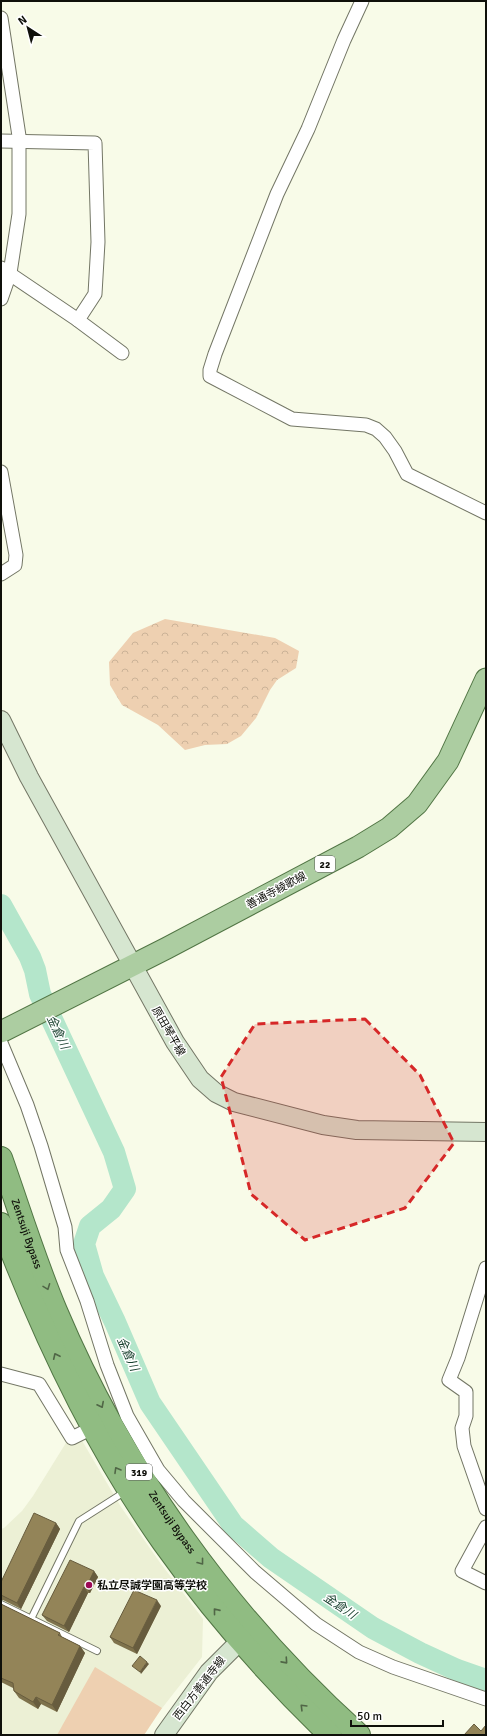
<svg xmlns="http://www.w3.org/2000/svg" width="487" height="1736" viewBox="0 0 487 1736" font-family="Signika,'Noto Sans JP',sans-serif">
<defs>
<pattern id="forest-crowns" width="20" height="18" patternUnits="userSpaceOnUse"><rect width="20" height="18" fill="#eed0b1"/><path d="M2 6a3 3 0 1 1 6 0M12 15a3 3 0 1 1 6 0" fill="none" stroke="#cbb297"/></pattern>
</defs>
<rect width="100%" height="100%" fill="#f8fbe8"/>
<polygon fill="#ecf0d5" points="69,1438 81,1439 121,1507 161,1564 203,1619 202,1657 159,1712 144,1735 1,1735 1,1529 4,1528 22,1511 33,1496"/>
<polygon fill="url(#forest-crowns)" points="165,619 275,638 299,651 296,668 277,680 270,690 256,718 241,736 227,744 205,745 185,750 158,725 122,705 110,685 109,662 133,633"/>
<polygon fill="#eed0b1" points="95,1667 162,1708 144,1735 57,1735"/>
<g fill="none" stroke-linecap="round" stroke-linejoin="round">
<polyline stroke="#b4e6cb" stroke-width="22" points="1,905 30,957 35,970 40,994 114,1152 125,1189 111,1209 90,1226 84,1244 93,1276 115,1322 150,1403 233,1525 271,1558 373,1628 420,1653 457,1670 486,1680"/>
<defs>
<g id="service">
<polyline points="1,1604 97,1651"/>
<polyline points="31,1619 79,1521 126,1491"/>
</g>
<g id="minor">
<polyline points="362,1 344,40 308,129 277,194 215,354 210,370 210,376 292,419 366,425 376,429 385,437 395,451 407,474 486,513"/>
<polyline points="1,18 19,136 19,214 10,273 1,299"/>
<polyline points="1,141 95,143 98,242 95,294 78,320"/>
<polyline points="1,268 75,318 122,353"/>
<polyline points="1,472 16,555 15,565 1,574"/>
<polyline points="1,1043 27,1105 41,1146 65,1227 67,1250 87,1301 107,1365 127,1416 158,1470 184,1501 255,1572 316,1624 359,1652 393,1667 486,1699"/>
<polyline points="486,1268 458,1358 449,1380 466,1392 466,1416 462,1428 464,1446 486,1509"/>
<polyline points="1,1374 39,1384 72,1438 92,1428"/>
<polyline points="486,1527 462,1571 486,1583"/>
</g>
<g id="secondary">
<polyline points="1,720 29,777 175,1042 200,1079 216,1093 234,1102 323,1125 357,1130 486,1132"/>
<polyline points="164,1735 209,1672 250,1631"/>
</g>
<polyline id="primary" points="1,1032 167,948 358,847 389,828 417,804 448,761 486,679"/>
<g id="trunk">
<path id="s1" d="M1 1158C19 1209 35 1261 56 1311 124 1472 229 1618 359 1735"/>
<path d="M1 1224C43 1335 94 1444 163 1542 212 1611 269 1676 330 1735"/>
</g>
</defs>
<use href="#service" stroke="#737665" stroke-width="8"/>
<use href="#minor" stroke="#737665" stroke-width="15"/>
<use href="#secondary" stroke="#737665" stroke-width="20"/>
<use href="#primary" stroke="#517544" stroke-width="23"/>
<use href="#trunk" stroke="#517544" stroke-width="24"/>
<use href="#service" stroke="#fff" stroke-width="6"/>
<use href="#minor" stroke="#fff" stroke-width="13"/>
<use href="#secondary" stroke="#d6e6d0" stroke-width="18"/>
<use href="#primary" stroke="#accda1" stroke-width="21"/>
<use href="#trunk" stroke="#90bc82" stroke-width="22"/>
</g>
<g fill="#7e724c">
<polygon points="56,1523 60,1529 21,1609 3,1600 1,1600 1,1582"/>
<polygon points="94,1571 98,1577 90,1593 88,1593 69,1632 47,1621 42,1615"/>
<polygon points="1,1604 60,1633 62,1637 80,1646 85,1653 57,1712 41,1704 38,1709 19,1698 14,1691 13,1688 1,1682"/>
<polygon points="161,1606 137,1654 114,1643 110,1637"/>
</g>
<g fill="#675c3e">
<polygon points="56,1523 60,1529 21,1609 17,1603"/>
<polygon points="94,1571 98,1577 90,1593 86,1588"/>
<polygon points="84,1587 88,1593 69,1632 64,1626"/>
<polygon points="157,1600 161,1606 137,1654 133,1648"/>
<polygon points="80,1646 85,1653 57,1712 52,1705"/>
<polygon points="147,1662 149,1664 141,1674 140,1672"/>
<polygon points="36,1697 41,1704 38,1709 33,1702"/>
</g>
<g fill="#938458" stroke="#675c3e">
<polygon points="34,1513 56,1523 17,1603 1,1595 1,1582"/>
<polygon points="70,1560 94,1571 86,1588 84,1587 64,1626 42,1615"/>
<polygon points="134,1590 157,1600 133,1648 110,1637"/>
<polygon points="1,1604 60,1633 58,1635 80,1646 52,1705 36,1697 33,1702 14,1691 13,1683 1,1678"/>
<polygon points="140,1656 147,1662 140,1672 132,1666"/>
<polygon points="474,1724 481,1731 486,1725 486,1735 464,1735"/>
</g>
<defs><path id="oneway-chevron" d="M-2-3.5L2.5 0L-2 3.5" fill="none" stroke-width="1.6" stroke-linecap="round" stroke-linejoin="round"/></defs>
<g stroke="#506646">
<use href="#oneway-chevron" transform="translate(47 1287) rotate(69)"/>
<use href="#oneway-chevron" transform="translate(56 1356) rotate(-115)"/>
<use href="#oneway-chevron" transform="translate(101 1405) rotate(63)"/>
<use href="#oneway-chevron" transform="translate(117 1470) rotate(-120)"/>
<use href="#oneway-chevron" transform="translate(201 1562) rotate(52)"/>
<use href="#oneway-chevron" transform="translate(216 1611) rotate(-129)"/>
<use href="#oneway-chevron" transform="translate(285 1661) rotate(48)"/>
<use href="#oneway-chevron" transform="translate(303 1707) rotate(-135)"/>
</g>
<path fill="#d62828" fill-opacity="0.2" stroke="#d62828" stroke-width="3" stroke-dasharray="8 5" stroke-linejoin="round" d="M365 1019 420 1075 454 1143 405 1208 305 1240 251 1194 221 1077 255 1024Z"/>
<circle fill="#9c0855" stroke="#fff" stroke-width="1.5" cx="89" cy="1585" r="4"/>
<g text-anchor="middle" stroke-width="3" stroke-linejoin="round" paint-order="stroke">
<g fill="#fff" stroke="#575854" stroke-width="1">
<rect x="315" y="856" width="20" height="16" rx="3"/>
<rect x="126" y="1464" width="26" height="16" rx="3"/>
</g>
<g font-size="10" font-weight="bold" fill="#0f100a">
<text x="325" y="868">22</text>
<text x="139" y="1476">319</text>
</g>
<g font-size="11" fill="#0f100a" stroke="#fff">
<text transform="translate(276 890) rotate(-28)" y="4">善通寺綾歌線</text>
<text transform="translate(169 1031) rotate(60)" y="4">原田琴平線</text>
<text dy="4" stroke="none"><textPath href="#s1" startOffset="80">Zentsuji Bypass</textPath></text>
<text dy="4" stroke="none"><textPath href="#s1" startOffset="404">Zentsuji Bypass</textPath></text>
<text transform="translate(199 1688) rotate(-52)" y="4">西白方善通寺線</text>
</g>
<g font-size="11" font-weight="bold" fill="#0f100a" stroke="#fff" text-anchor="start">
<text x="97" y="1589">私立尽誠学園高等学校</text>
</g>
<g font-size="12" font-style="italic" fill="#153e2c" stroke="#fff">
<text transform="translate(58 1032) rotate(65)" y="4">金倉川</text>
<text transform="translate(128 1354) rotate(66)" y="4">金倉川</text>
<text transform="translate(340 1606) rotate(34)" y="4">金倉川</text>
</g>
</g>
<rect width="487" height="1736" fill="none" stroke="#0f100a" stroke-width="4"/>
<g transform="translate(28 28) rotate(324)" stroke="#ffffff" stroke-width="3" paint-order="stroke">
<path d="M0-3L7 15L0 10L-7 15Z" fill="#0f100a"/>
<text y="-6" font-size="11" font-weight="bold" text-anchor="middle" fill="#0f100a">N</text>
</g>
<path d="M351 1720v6h92v-6" fill="none" stroke="#0f100a" stroke-width="2"/>
<text x="357" y="1720" font-size="12" fill="#0f100a" stroke="#ffffff" stroke-width="3" paint-order="stroke">50 m</text>
</svg>
